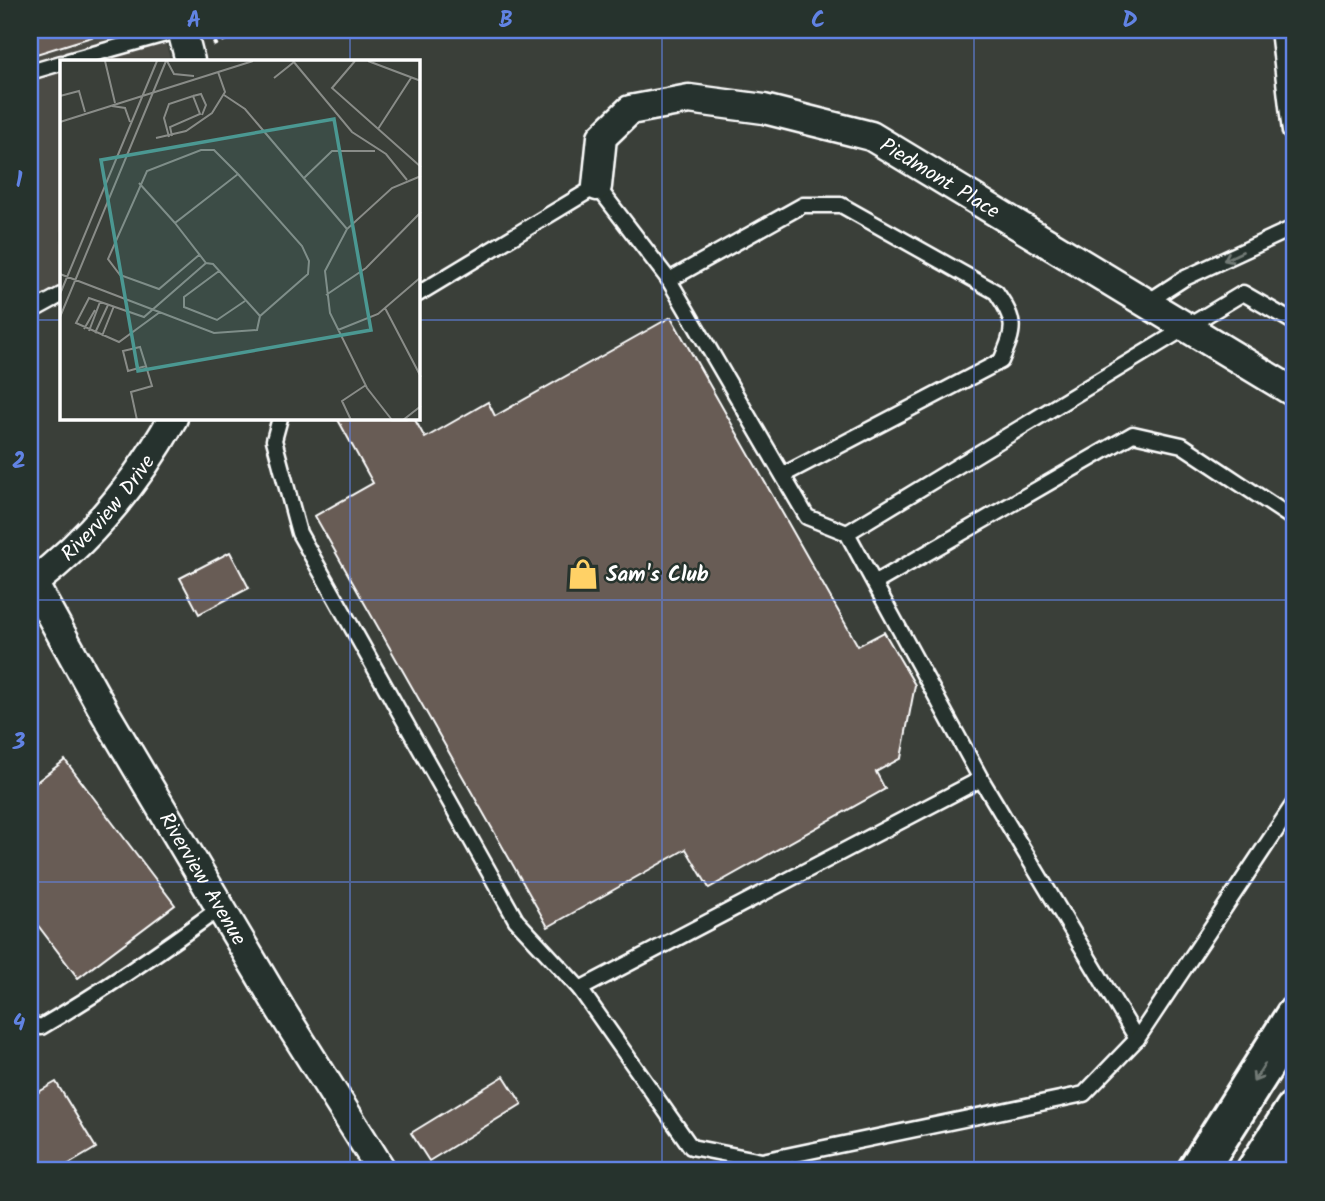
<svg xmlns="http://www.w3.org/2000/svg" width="1325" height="1201" viewBox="0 0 1325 1201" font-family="Kalam,sans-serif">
<rect width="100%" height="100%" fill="#3a3f39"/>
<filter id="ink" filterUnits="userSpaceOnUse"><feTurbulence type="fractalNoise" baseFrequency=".0143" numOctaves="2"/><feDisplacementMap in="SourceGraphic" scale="14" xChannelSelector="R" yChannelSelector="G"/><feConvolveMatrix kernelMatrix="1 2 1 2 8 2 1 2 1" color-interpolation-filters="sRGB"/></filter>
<g filter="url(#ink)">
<polygon fill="#4c4b45" points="30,30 161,30 171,61 61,61 61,285 30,302"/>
<g fill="#675b54" stroke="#fff" stroke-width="2">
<polygon points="30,30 97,30 98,35 30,56"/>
<polygon points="671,317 858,646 884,632 915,685 901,758 876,772 885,789 709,888 686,849 548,927 315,516 373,483 337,418 414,418 425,438 488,402 495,416"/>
<polygon points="230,552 249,588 199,614 180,578"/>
<polygon points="65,760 175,905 78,978 30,915 30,787"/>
<polygon points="504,1076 522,1104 429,1161 411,1133"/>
<polygon points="56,1082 96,1148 57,1171 30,1171 30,1097"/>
</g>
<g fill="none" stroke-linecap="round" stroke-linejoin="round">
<defs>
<g id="lane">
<polyline points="1278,30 1290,132 1295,131"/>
<polyline points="68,61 180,30"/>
<polyline points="30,72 61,63"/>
<path d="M669 280 803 205H841L996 292C1017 322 1015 329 1001 361L783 475"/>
<polyline points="1146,303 1183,279 1295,227"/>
<polyline points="30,312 61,295"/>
<polyline points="280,418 274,440 299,533 516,920 580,989 981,779 847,533 807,517 669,280 597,186 418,294"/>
<polyline points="847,533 1243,293 1295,323"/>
<polyline points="875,583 1133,434 1182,445 1295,520"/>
<polyline points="981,779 1137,1039"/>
<polyline points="580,989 691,1147 762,1161 1084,1094 1137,1039 1295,802"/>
<path d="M30 1024 41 1027C104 990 163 950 221 907"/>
</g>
<g id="street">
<polyline points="182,30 190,61"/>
<path id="s1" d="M597 186 602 137 630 110 689 99 764 109 871 136 1295 393"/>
<path id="s2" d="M33 583 105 713 281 1010 382 1171"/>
<path id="s3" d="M30 585C90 540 136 484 173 418"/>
</g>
<g id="secondary">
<polyline points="1197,1171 1295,1016"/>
<polyline points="1256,1171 1295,1110"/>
</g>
</defs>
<use href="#lane" stroke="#fff" stroke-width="19"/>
<use href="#street" stroke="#fff" stroke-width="33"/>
<use href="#secondary" stroke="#fff" stroke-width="44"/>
<polyline stroke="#fff" stroke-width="4.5" stroke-dasharray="5 5" stroke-linecap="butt" points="213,45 244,30"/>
<use href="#lane" stroke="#26332d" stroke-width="14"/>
<use href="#street" stroke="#26332d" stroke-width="28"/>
<use href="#secondary" stroke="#26332d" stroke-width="38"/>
</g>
<defs><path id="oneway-shaft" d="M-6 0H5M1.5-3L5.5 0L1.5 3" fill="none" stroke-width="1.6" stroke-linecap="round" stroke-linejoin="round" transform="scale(1.75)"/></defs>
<g stroke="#727a76">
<use href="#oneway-shaft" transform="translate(1233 256) rotate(155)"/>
<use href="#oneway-shaft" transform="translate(1259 1073) rotate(122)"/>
</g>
</g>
<path fill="none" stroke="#6183e4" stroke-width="2" stroke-opacity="0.55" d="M350 30V61M662 30V1171M974 30V1171M30 320H61M418 320H1295M350 418V1171M30 600H1295M30 882H1295"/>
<defs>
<symbol id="shop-bare" viewBox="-9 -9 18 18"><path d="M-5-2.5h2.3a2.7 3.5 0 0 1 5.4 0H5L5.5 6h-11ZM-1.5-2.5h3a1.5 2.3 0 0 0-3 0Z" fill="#ffd166" stroke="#26332d" stroke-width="2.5" paint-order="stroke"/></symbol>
</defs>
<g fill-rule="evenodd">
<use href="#shop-bare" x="561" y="552" width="44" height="44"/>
</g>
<g text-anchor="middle" stroke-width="5" stroke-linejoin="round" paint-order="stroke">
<g font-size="21" fill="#fff" stroke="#26332d">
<text dy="7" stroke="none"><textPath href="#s1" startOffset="415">Piedmont Place</textPath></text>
<text dy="7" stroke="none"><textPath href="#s3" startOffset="110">Riverview Drive</textPath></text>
<text dy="7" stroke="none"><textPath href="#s2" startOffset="341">Riverview Avenue</textPath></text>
</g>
<g font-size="21" font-weight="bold" fill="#fff" stroke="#26332d" text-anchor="start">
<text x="606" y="581">Sam's Club</text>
</g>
</g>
<g transform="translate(60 60)">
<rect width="360" height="360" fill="#3a3f39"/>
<path fill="none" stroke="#898c88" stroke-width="2" d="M45 1 55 43M107 1 114 14 134 16M233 1 292 72 326 94 347 120M295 1 272 28 361 107M308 1 361 21M214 18 234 2M164 35 185 49 287 169M0 36 19 31 25 52M133 36 141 34 146 45 142 55M52 46 65 48 70 62M0 62 193 1M318 69 351 18M109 77 104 58 109 44 133 36 140 54 110 67 112 76M96 78 126 71 152 53 165 32 158 12M178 114 242 186 249 201 248 214 200 256 153 204 146 203 115 163ZM244 118 272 91H315M79 123 115 163M139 195 99 229 60 215 48 199 87 111 141 90H154L178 114M159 211 124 237V247L157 260 185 241M0 214 154 273 197 270 200 256M0 234 97 1M266 235 306 208 361 152M325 248 361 317M100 252 59 282 16 263 29 238 84 257 146 203M0 257 106 1M24 269 35 250M278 270 318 254 361 217M29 271 40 242M35 273 48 245M42 276 54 246M77 360 71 332 92 326 86 306 80 287 63 291 68 311 86 306M291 360 282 341 306 325M332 360 307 328 270 253 265 211 287 169 332 128 361 116M343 360 361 346"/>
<path fill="#4b9892" fill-opacity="0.15" stroke="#4b9892" stroke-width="3.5" d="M274 59 311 270 78 311 41 100Z"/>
<rect width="360" height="360" fill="none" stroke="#fff" stroke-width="3.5"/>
</g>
<rect width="1325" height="1201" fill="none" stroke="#26332d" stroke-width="77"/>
<rect x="38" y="38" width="1248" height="1124" fill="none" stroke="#6183e4" stroke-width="2.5"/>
<g font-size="23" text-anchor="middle" font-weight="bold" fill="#6183e4">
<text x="194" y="27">A</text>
<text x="506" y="27">B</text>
<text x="818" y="27">C</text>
<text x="1130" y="27">D</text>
<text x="19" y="187">1</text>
<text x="19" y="468">2</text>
<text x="19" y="749">3</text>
<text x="19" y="1030">4</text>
</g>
</svg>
